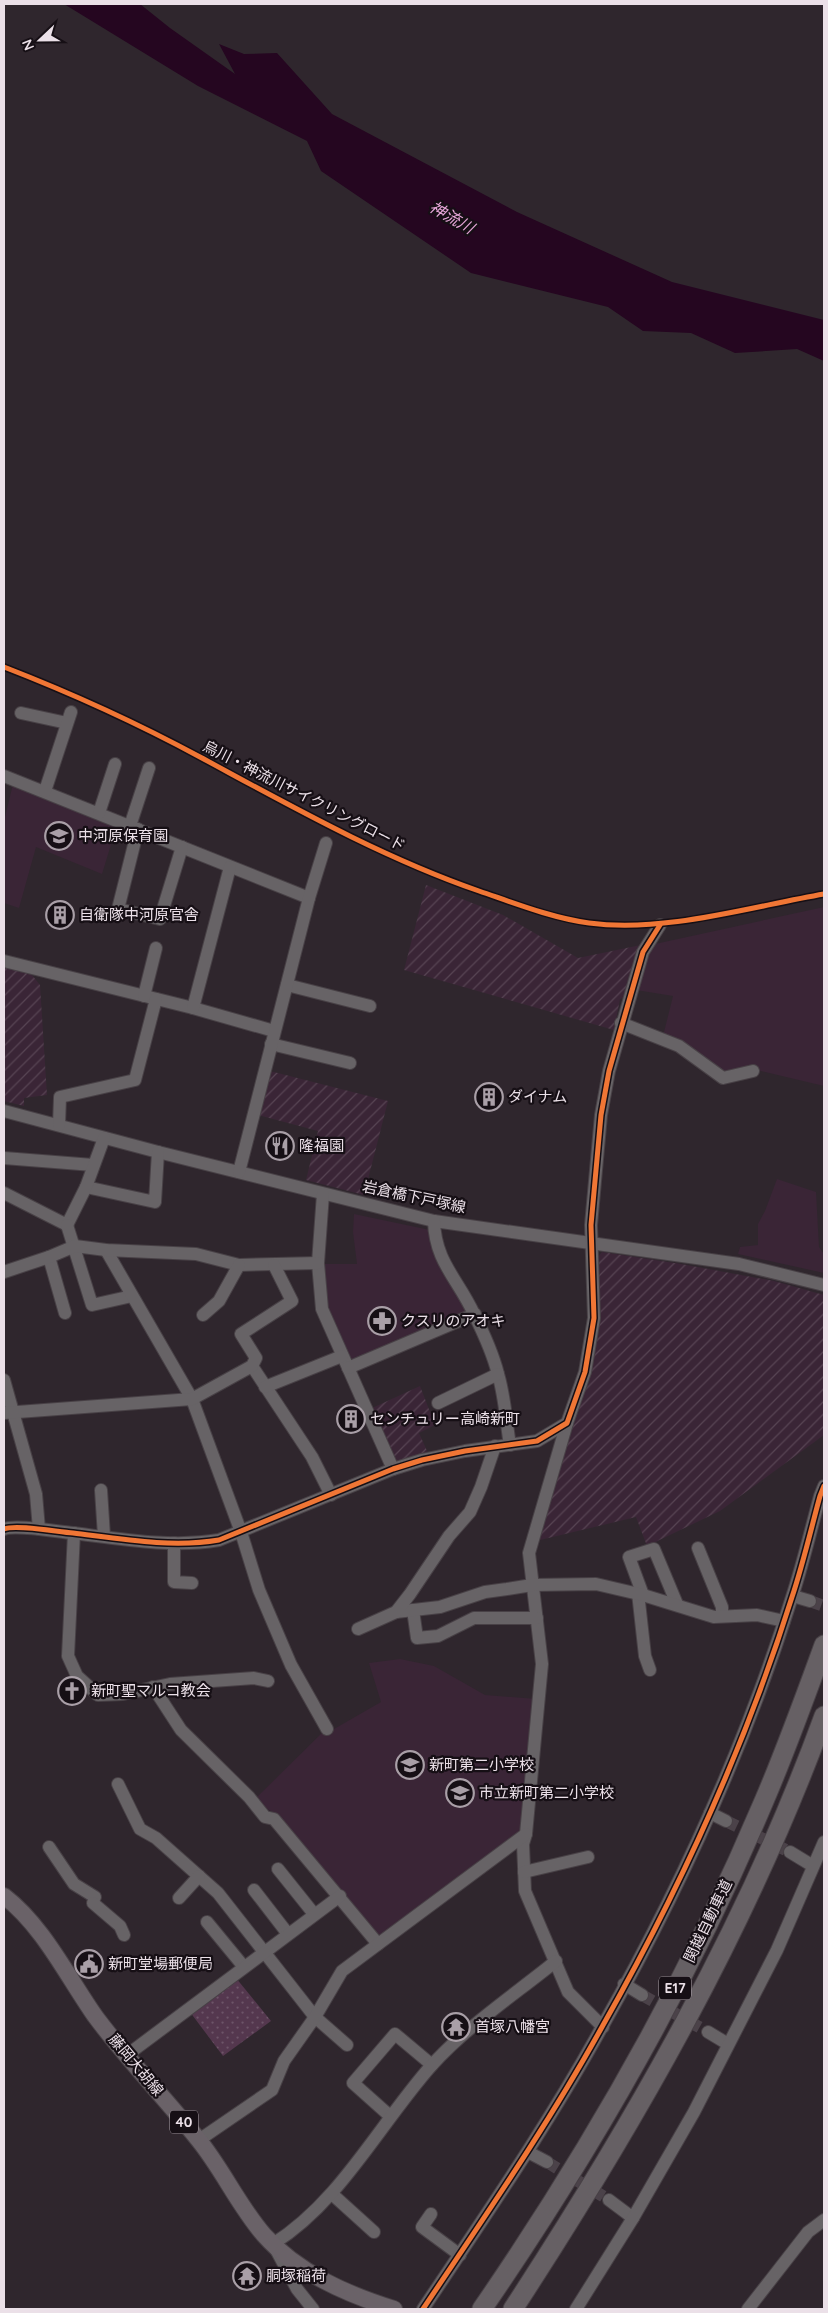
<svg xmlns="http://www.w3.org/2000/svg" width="828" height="2313" viewBox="0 0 828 2313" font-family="Quicksand,'Noto Sans JP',sans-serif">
<defs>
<pattern id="industrial-furrows" width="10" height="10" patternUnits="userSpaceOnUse" patternTransform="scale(1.25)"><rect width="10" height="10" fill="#3a2536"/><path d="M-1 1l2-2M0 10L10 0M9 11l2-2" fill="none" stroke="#574453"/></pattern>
<pattern id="grass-dots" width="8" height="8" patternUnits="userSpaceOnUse" patternTransform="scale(1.25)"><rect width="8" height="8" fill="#54374e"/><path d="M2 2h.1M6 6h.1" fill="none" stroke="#6d5468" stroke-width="1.8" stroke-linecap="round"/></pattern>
</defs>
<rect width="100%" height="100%" fill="#2f262d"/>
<g fill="#3a2536">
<polygon points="13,784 117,825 102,874 36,847 19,908 4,903 4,821"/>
<polygon points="824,907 824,1086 753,1069 724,1075 663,1036 673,996 636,990 641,967 655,944"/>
<polygon points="777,1179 816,1192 819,1247 824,1254 824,1273 738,1254 740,1247 758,1245 758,1224 765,1211"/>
<polygon points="354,1214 430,1230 467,1313 350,1364 326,1310 323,1264 357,1264 353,1232"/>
<polygon points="400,1659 434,1666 485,1695 537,1699 522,1834 381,1935 373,1932 276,1814 260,1805 255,1799 324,1731 332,1727 334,1729 381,1702 369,1663"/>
</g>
<g fill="url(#industrial-furrows)">
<polygon points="426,885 503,915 578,958 641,945 625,997 620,999 614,1030 404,970"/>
<polygon points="4,964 28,970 40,985 47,1095 24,1098 24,1106 4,1101"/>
<polygon points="270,1071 388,1101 364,1195 306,1180 318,1131 258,1115"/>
<polygon points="602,1252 681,1264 774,1281 824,1295 824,1435 720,1511 647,1546 636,1517 536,1541 588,1378 597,1338 600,1302 596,1259"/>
<polygon points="420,1386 435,1425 419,1433 428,1453 396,1463 370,1409"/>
</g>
<polygon fill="url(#grass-dots)" points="236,1978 271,2021 223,2056 190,2012"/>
<polygon fill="#250620" points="64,4 140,4 170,28 235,74 219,44 244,54 277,53 332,114 517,212 672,282 824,320 824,361 797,349 735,353 691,333 643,331 608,307 471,273 321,171 307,141 198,86"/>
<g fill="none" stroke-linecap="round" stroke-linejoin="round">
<g stroke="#4b4249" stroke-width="12" stroke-dasharray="12 6" stroke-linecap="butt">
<polyline points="810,1601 824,1606"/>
<polyline points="726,1821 790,1852"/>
<polyline points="642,1995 708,2032"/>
<polyline points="547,2162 609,2200"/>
</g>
<defs>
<g id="minor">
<polyline points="21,713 67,723"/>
<polyline points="4,776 309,898"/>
<polyline points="45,791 71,712"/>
<polyline points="99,813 115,764"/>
<polyline points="130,826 149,768"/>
<polyline points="138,829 118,909 160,919 182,847"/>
<polyline points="4,961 193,1008 274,1031"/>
<polyline points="287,985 370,1006"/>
<polyline points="144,996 156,948"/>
<polyline points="193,1008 230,867"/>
<polyline points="621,1023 679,1046 723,1078 753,1071"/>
<polyline points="271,1044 350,1063"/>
<polyline points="4,1111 158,1152 434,1221 739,1264 824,1285"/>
<polyline points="59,1125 60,1097 135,1080 156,999"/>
<polyline points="4,1158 93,1165"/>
<polyline points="239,1172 309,898 326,843"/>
<polyline points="86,1187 155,1202 158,1152"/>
<polyline points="4,1193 67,1225 86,1187 104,1138"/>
<polyline points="323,1194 318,1263 322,1309 393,1469"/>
<path d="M434 1221C435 1262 458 1279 474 1314 483 1332 493 1354 498 1374 505 1397 506 1422 510 1445"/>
<polyline points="67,1225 92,1305 132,1296"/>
<polyline points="106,1250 192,1399 241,1532 259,1590 291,1665 327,1729"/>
<polyline points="49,1257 65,1313"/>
<polyline points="4,1272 49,1257 75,1246 106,1250 196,1254 239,1265 318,1263"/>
<polyline points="203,1315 219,1301 239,1265"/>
<polyline points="252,1366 312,1457 331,1495"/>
<polyline points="348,1368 475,1314"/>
<polyline points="4,1380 36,1494 39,1529"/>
<polyline points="265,1387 342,1356"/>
<polyline points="438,1403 498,1374"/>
<polyline points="4,1413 192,1399 252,1366 256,1358 241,1334 292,1301 274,1265"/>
<polyline points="567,1423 529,1553 542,1664 526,1834 523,1844 525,1891 568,1992 603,2027"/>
<polyline points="101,1490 104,1536"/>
<path d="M4 1529C16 1524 58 1532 73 1533 121 1539 172 1548 219 1540L393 1469 422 1460 465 1451 537 1441 567 1423 585 1372 594 1318 591 1225 601 1115 609 1071 643 952 660 925"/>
<polyline points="74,1533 68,1656 77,1676 98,1695 123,1694 170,1684 254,1678 268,1681"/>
<polyline points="174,1543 174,1582 192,1583"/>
<polyline points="698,1548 722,1607 722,1616"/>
<polyline points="638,1593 645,1656 650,1670"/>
<polyline points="643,1595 629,1557 654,1549 677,1604"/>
<polyline points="793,1596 810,1601"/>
<polyline points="413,1610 417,1638 438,1636 474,1618 537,1618"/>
<polyline points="396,1612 440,1607 485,1592 507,1589 532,1585 596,1584 643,1595 714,1617 757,1615 784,1621"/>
<polyline points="358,1629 396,1612 410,1594 449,1536 470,1512 481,1487 495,1446"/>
<polyline points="153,1687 181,1730 249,1797 265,1817 274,1819 378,1944"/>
<polyline points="118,1784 140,1829 156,1838 218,1893 315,2017 347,2045"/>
<polyline points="710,1813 726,1821"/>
<polyline points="49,1847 74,1884 95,1897"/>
<polyline points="790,1852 813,1866"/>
<polyline points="278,1869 314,1914"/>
<polyline points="524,1872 588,1857"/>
<polyline points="254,1890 288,1934"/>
<polyline points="179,1898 199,1876"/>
<polyline points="93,1903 120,1926 124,1935"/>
<polyline points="207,1922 244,1967"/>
<polyline points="624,1984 642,1995"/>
<polyline points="708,2032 728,2044"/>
<polyline points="127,2055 340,1896"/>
<polyline points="390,2116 353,2083 395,2034 432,2065"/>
<polyline points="199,2140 272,2090 284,2061 315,2017 342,1971 526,1834"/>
<polyline points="528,2152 547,2162"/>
<polyline points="332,2194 374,2232"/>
<polyline points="609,2200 633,2218"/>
<polyline points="431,2214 422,2227 460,2255"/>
<path d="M313 2309 297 2289 273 2244C340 2202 379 2125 431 2066 467 2026 514 1995 556 1961"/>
<path d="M423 2309C485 2216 548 2125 602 2027 679 1891 745 1747 792 1597 803 1564 811 1529 820 1496L824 1486"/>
<polyline points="576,2309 633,2218 694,2112 777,1950 824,1842"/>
<polyline points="748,2309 808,2232 824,2220"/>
</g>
<path id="major" d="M4 1896C43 1926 67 1976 95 2016 127 2059 164 2097 197 2138 222 2168 238 2205 264 2235 298 2273 346 2294 394 2309"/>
<g id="highway">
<path d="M482 2309C592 2149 689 1979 764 1801 786 1750 805 1697 824 1645"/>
<path d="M513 2309C635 2122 747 1927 824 1716"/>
</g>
</defs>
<use href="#minor" stroke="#484146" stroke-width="14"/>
<use href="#major" stroke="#484146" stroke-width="18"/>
<use href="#highway" stroke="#484146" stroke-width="21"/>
<use href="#minor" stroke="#676366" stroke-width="12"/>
<use href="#major" stroke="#6a6268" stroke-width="16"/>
<use href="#highway" stroke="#666064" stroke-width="19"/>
<defs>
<g id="cycleway">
<path d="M4 667C71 693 137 723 200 757 291 806 381 857 479 891 514 903 552 918 589 923 665 933 749 907 824 894"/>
<path d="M4 1529C16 1524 58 1532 73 1533 121 1539 172 1548 219 1540L393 1469 422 1460 465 1451 537 1441 567 1423 585 1372 594 1318 591 1225 601 1115 609 1071 643 952 660 925"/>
<path d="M423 2309C485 2216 548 2125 602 2027 679 1891 745 1747 792 1597 803 1564 811 1529 820 1496L824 1486"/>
</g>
</defs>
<use href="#cycleway" stroke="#160f15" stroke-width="8"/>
<use href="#cycleway" stroke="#f07635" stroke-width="5"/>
</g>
<defs>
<symbol id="school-ring" viewBox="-11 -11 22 22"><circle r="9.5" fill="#160f15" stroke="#a99fa7" stroke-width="1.5"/><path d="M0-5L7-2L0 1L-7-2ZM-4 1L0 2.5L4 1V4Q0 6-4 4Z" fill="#a99fa7"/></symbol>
<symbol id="building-ring" viewBox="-11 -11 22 22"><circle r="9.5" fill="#160f15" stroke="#a99fa7" stroke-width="1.5"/><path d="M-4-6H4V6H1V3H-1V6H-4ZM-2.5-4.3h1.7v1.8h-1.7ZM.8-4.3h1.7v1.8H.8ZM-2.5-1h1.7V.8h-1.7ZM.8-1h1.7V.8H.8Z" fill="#a99fa7"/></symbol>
<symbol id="restaurant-ring" viewBox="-11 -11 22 22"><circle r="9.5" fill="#160f15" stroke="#a99fa7" stroke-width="1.5"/><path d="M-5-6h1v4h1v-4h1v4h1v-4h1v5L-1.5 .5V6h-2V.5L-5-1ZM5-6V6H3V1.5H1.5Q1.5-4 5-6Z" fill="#a99fa7"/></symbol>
<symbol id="pharmacy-ring" viewBox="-11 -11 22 22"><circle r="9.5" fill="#160f15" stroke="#a99fa7" stroke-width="1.5"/><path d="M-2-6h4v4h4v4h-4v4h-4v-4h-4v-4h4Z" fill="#a99fa7"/></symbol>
<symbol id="church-ring" viewBox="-11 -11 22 22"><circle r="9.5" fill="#160f15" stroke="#a99fa7" stroke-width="1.5"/><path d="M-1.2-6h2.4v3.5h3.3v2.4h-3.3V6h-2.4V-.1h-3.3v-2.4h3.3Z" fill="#a99fa7"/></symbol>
<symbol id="civic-ring" viewBox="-11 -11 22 22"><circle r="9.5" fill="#160f15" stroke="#a99fa7" stroke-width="1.5"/><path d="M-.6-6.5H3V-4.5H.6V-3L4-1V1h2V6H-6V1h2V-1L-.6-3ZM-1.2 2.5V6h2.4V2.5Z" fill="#a99fa7"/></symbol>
<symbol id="temple-ring" viewBox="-11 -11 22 22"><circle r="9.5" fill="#160f15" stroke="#a99fa7" stroke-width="1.5"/><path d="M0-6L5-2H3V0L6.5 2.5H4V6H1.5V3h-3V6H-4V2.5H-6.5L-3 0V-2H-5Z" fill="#a99fa7"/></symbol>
</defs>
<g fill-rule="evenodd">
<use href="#school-ring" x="43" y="820" width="32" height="32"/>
<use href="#building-ring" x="44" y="899" width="32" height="32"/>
<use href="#building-ring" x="473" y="1081" width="32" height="32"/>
<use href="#restaurant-ring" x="264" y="1130" width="32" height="32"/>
<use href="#pharmacy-ring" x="366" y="1305" width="32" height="32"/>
<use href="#building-ring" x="335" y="1403" width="32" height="32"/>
<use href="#church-ring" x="56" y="1675" width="32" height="32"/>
<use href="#school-ring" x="394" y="1749" width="32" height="32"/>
<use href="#school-ring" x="444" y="1777" width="32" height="32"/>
<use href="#civic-ring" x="73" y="1948" width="32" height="32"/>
<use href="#temple-ring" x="440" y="2011" width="32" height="32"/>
<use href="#temple-ring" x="231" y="2260" width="32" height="32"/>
</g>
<g text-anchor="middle" stroke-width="4.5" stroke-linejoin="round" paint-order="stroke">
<g fill="#160f15" stroke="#aba1a9" stroke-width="1">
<rect x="659" y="1976.5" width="32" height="23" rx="4"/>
<rect x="170" y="2110.5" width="28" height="23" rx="4"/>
</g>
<g font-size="14" font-weight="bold" fill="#ebe0e8">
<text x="675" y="1993">E17</text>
<text x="184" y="2127">40</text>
</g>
<g font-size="15" fill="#ebe0e8" stroke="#160f15">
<text transform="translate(304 796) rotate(27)" y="5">烏川・神流川サイクリングロード</text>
<text transform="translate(414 1197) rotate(12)" y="5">岩倉橋下戸塚線</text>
<text transform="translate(708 1921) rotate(-64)" y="5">関越自動車道</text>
<text transform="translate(136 2065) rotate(50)" y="5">藤岡大胡線</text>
</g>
<g font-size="15" fill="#ebe0e8" stroke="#160f15" text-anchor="start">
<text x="78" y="841">中河原保育園</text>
<text x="79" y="920">自衛隊中河原官舎</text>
<text x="508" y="1102">ダイナム</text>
<text x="299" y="1151">隆福園</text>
<text x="401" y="1326">クスリのアオキ</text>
<text x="370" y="1424">センチュリー高崎新町</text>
<text x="91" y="1696">新町聖マルコ教会</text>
<text x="429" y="1770">新町第二小学校</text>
<text x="479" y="1798">市立新町第二小学校</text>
<text x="108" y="1969">新町堂場郵便局</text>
<text x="475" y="2032">首塚八幡宮</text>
<text x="266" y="2281">胴塚稲荷</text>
</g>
<g font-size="16" font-style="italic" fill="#e7a6d9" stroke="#160f15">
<text transform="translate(452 217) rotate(30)" y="6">神流川</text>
</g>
</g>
<rect width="828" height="2313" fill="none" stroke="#ebe0e8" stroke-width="10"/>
<g transform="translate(40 40) rotate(248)" stroke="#160f15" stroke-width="4" paint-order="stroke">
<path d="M0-4L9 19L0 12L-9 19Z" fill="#ebe0e8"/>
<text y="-8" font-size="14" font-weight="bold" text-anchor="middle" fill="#ebe0e8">N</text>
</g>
</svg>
